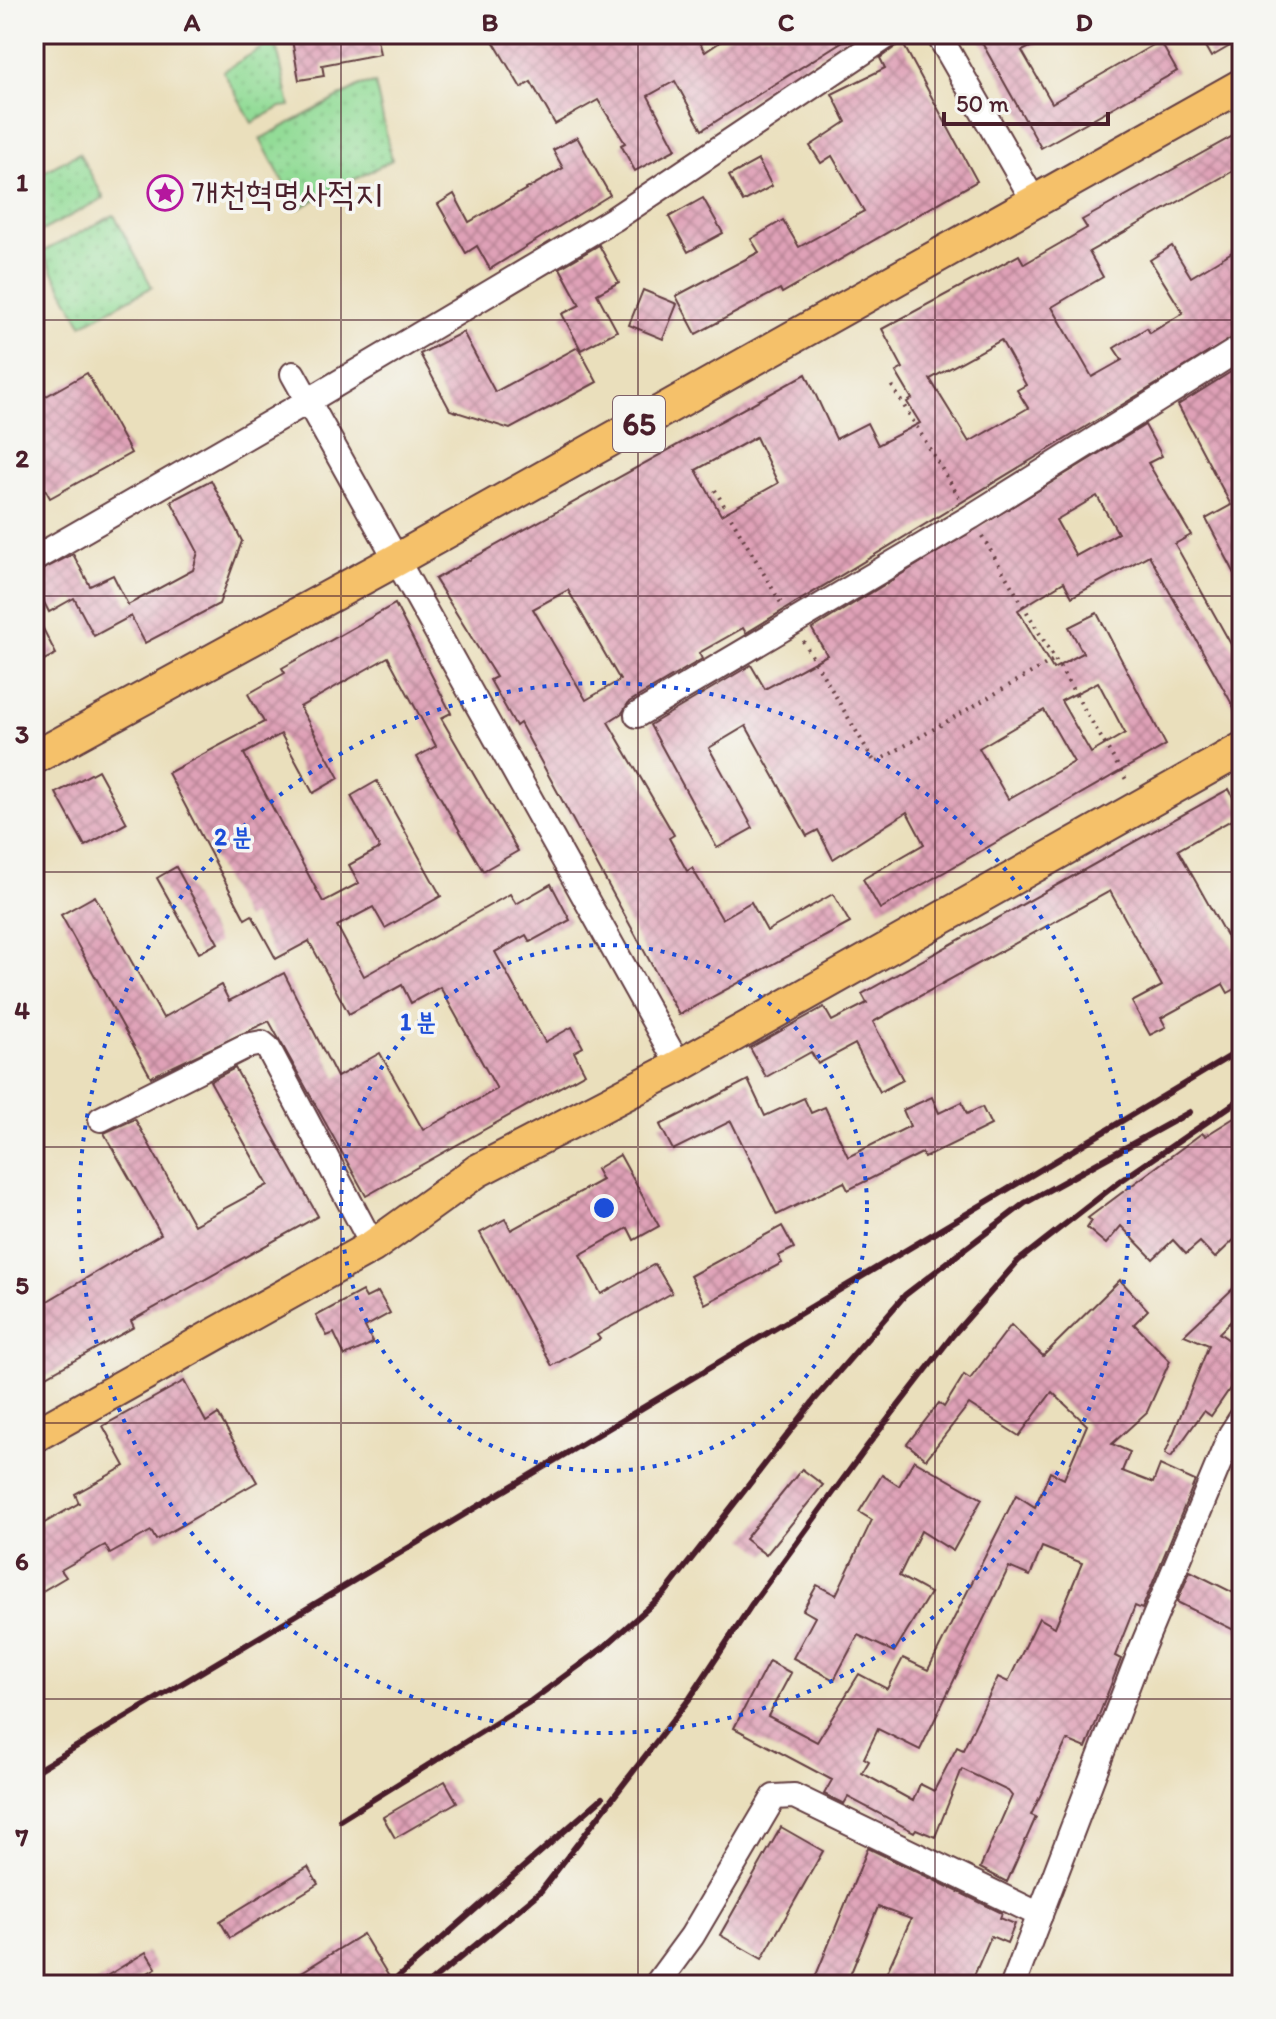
<svg xmlns="http://www.w3.org/2000/svg" width="1276" height="2019" viewBox="0 0 1276 2019" font-family="Itim,'Poor Story',sans-serif">
<defs>
<pattern id="grass-dots" width="8" height="8" patternUnits="userSpaceOnUse" patternTransform="scale(2)"><rect width="8" height="8" fill="#93dc97"/><path d="M2 2h.1M6 6h.1" fill="none" stroke="#80bc82" stroke-width="1.8" stroke-linecap="round"/></pattern>
<pattern id="building-cross-hatch" width="8" height="8" patternUnits="userSpaceOnUse" patternTransform="scale(2)"><rect width="8" height="8" fill="#dfa1b7"/><path d="M0 0l8 8M0 8l8-8" fill="none" stroke="#b78395"/></pattern>
</defs>
<rect width="100%" height="100%" fill="#f6f6f2"/>
<filter id="ink" filterUnits="userSpaceOnUse"><feTurbulence type="fractalNoise" baseFrequency=".0125" numOctaves="2"/><feDisplacementMap in="SourceGraphic" scale="16" xChannelSelector="R" yChannelSelector="G"/><feConvolveMatrix kernelMatrix="1 2 1 2 8 2 1 2 1" color-interpolation-filters="sRGB"/></filter>
<filter id="wash" filterUnits="userSpaceOnUse"><feTurbulence type="fractalNoise" baseFrequency=".006" numOctaves="4" result="noise"/><feDisplacementMap in="SourceGraphic" scale="32" xChannelSelector="R" yChannelSelector="G"/><feGaussianBlur stdDeviation="1.8" result="paint"/><feColorMatrix in="noise" values="0 0 0 0 0 0 0 0 0 0 0 0 0 0 0 0 0 1.4 0 .05"/><feComposite in="paint" operator="in"/></filter>
<g filter="url(#wash)">
<rect width="100%" height="100%" fill="#eadfbc"/>
<g fill="url(#grass-dots)" stroke="#6e7e61" stroke-width="2">
<polygon points="275,40 290,106 281,107 252,123 223,71"/>
<polygon points="375,83 392,160 298,209 260,139 360,86"/>
<polygon points="79,153 104,198 34,235 34,177"/>
<polygon points="114,215 152,287 82,325 42,252"/>
</g>
<g id="blocks">
<g fill="url(#building-cross-hatch)" fill-rule="evenodd">
<polygon points="291,34 376,34 380,54 322,65 324,76 299,80"/>
<polygon points="489,34 694,34 705,52 732,34 854,34 702,130 675,81 648,96 676,149 635,171 621,145 625,143 598,100 555,124 531,82 521,88"/>
<polygon points="977,34 1057,34 1022,51 1052,103 1160,41 1177,71 1041,148"/>
<polygon points="1198,34 1242,34 1242,39 1211,57"/>
<polygon points="902,42 977,181 782,293 780,289 696,334 676,296 759,252 751,239 783,220 799,247 864,211 832,156 821,163 810,146 846,122 832,94 885,68 880,58"/>
<path d="M1242 131V166L1089 252 1103 277 1052 307 1092 377 1122 360 1114 348 1147 328 1150 333 1183 313 1150 260 1172 246 1191 277 1242 246V332L746 633 743 628 699 653 702 659 629 702 622 713 608 722 674 835 669 838 687 871 692 868 722 919 751 902 767 931 833 894 850 923 679 1015 520 723 516 726 490 680 496 677 435 579 806 374 836 439 867 423 878 445 920 423 907 402 912 399 896 372 903 368 882 329 1019 255 1024 264 1087 228 1082 220ZM1001 340 1026 385 1017 390 1028 408 969 442 930 379ZM756 437 778 483 721 515 696 470ZM568 590 620 680 586 700 533 609Z"/>
<polygon points="577,137 610,195 490,269 477,246 466,253 438,204 454,194 469,222 563,168 553,150"/>
<polygon points="758,160 772,186 743,202 729,176"/>
<polygon points="703,198 723,233 688,252 669,217"/>
<polygon points="599,245 619,282 597,294 617,331 581,350 562,314 580,305 560,268"/>
<polygon points="643,290 677,304 663,339 629,325"/>
<polygon points="463,332 495,392 578,347 597,382 510,429 450,410 420,354"/>
<polygon points="1242,365 1242,587 1206,519 1231,505 1178,405"/>
<polygon points="87,373 131,453 50,498 34,469 34,403"/>
<path d="M1145 425 1162 456 1148 463 1191 535 1175 544 1242 664V722L1149 555 1072 597 1064 582 1018 610 1053 669 1083 653 1069 627 1097 613 1166 745 880 909 863 879 924 844 907 812 833 859 818 830 807 836 746 726 709 748 753 828 717 848 650 725 751 665 765 689 827 655 812 629ZM1097 496 1118 533 1076 556 1056 520ZM1098 682 1125 733 1091 753 1061 701ZM1044 710 1074 762 1008 799 979 748Z"/>
<polygon points="211,480 242,541 219,604 145,643 131,616 94,636 74,598 49,612 34,583 34,574 73,554 90,586 113,575 128,605 193,570 198,552 171,501"/>
<polygon points="395,604 451,713 441,718 518,851 483,871 417,757 436,746 388,657 300,707 339,778 313,793 281,734 244,754 323,902 359,883 349,865 380,848 351,796 377,781 441,896 385,928 373,907 337,926 364,976 510,894 516,904 551,884 570,920 530,942 526,935 495,952 545,1042 572,1027 583,1047 574,1052 585,1073 366,1196 269,1021 151,1077 61,915 95,896 163,1018 221,985 229,1001 284,973 337,1077 380,1053 423,1130 497,1089 440,987 411,1003 402,985 349,1014 309,941 276,959 252,915 245,919 168,773 264,722 248,694 285,673 282,668"/>
<polygon points="34,611 56,654 34,665"/>
<polygon points="98,770 127,823 85,846 56,793"/>
<polygon points="1229,789 1242,814 1178,850 1242,964 1242,985 1228,993 1223,984 1161,1018 1166,1027 1150,1035 1132,1002 1162,986 1110,891 873,1022 903,1080 880,1092 855,1044 818,1064 811,1052 766,1077 750,1048 824,1007 832,1021 867,1003 862,994"/>
<polygon points="176,867 218,943 199,953 157,878"/>
<polygon points="235,1068 318,1216 131,1321 134,1327 34,1383 34,1309 161,1234 104,1133 135,1119 194,1225 268,1185 210,1081"/>
<polygon points="748,1080 765,1116 804,1098 811,1113 825,1107 848,1157 910,1126 903,1110 932,1097 939,1113 962,1102 967,1114 982,1107 991,1125 924,1158 922,1153 848,1190 844,1182 777,1215 731,1121 673,1150 660,1125"/>
<polygon points="1242,1113 1242,1232 1215,1258 1200,1242 1186,1254 1173,1240 1153,1259 1121,1226 1106,1244 1087,1228 1092,1221 1088,1218 1202,1133 1205,1136"/>
<polygon points="620,1155 659,1226 634,1240 628,1228 580,1255 601,1294 655,1264 672,1293 597,1335 600,1339 552,1366 480,1233 505,1219 511,1230 602,1180 596,1169"/>
<polygon points="782,1226 794,1248 778,1256 782,1263 705,1304 690,1276"/>
<path d="M1120 1280 1148 1310 1134 1324 1170 1361 1147 1412 1112 1444 1130 1452 1122 1471 1153 1483 1160 1465 1195 1481 1142 1609 1135 1606 1115 1656 1121 1659 1086 1748 1067 1740 1031 1815 1036 1817 1007 1882 980 1868 1012 1796 1008 1791 962 1769 935 1837 916 1829 914 1832 848 1797 844 1804 824 1794 832 1780 734 1728 769 1661 791 1673 768 1716 817 1742 859 1674 887 1689 903 1658 928 1670 1016 1495 1035 1507 1050 1472 1064 1479 1087 1425 1052 1392 1019 1436 969 1404 926 1459 907 1444 939 1403 944 1407 964 1375 970 1379 1011 1325 1043 1356ZM1042 1547 1082 1563 1055 1627 1039 1618 1008 1682 998 1677 963 1750 957 1747 934 1791 920 1784 913 1801 862 1773 869 1761 864 1758 878 1729 920 1750 1009 1567 1030 1576Z"/>
<polygon points="1242,1280 1242,1310 1219,1333 1242,1349 1242,1371 1211,1416 1204,1411 1171,1457 1165,1454 1209,1345 1184,1335"/>
<polygon points="362,1291 366,1298 378,1292 390,1313 365,1327 373,1343 345,1356 334,1333 327,1336 316,1316"/>
<polygon points="184,1381 206,1422 218,1414 257,1482 156,1540 151,1531 110,1554 105,1545 61,1570 66,1577 34,1596 34,1529 79,1503 75,1494 125,1466 103,1426"/>
<polygon points="914,1460 982,1499 953,1551 921,1531 899,1576 930,1593 894,1652 858,1635 834,1680 793,1658 815,1617 803,1610 817,1585 836,1595 872,1520 859,1512 882,1475 899,1486"/>
<polygon points="802,1469 823,1485 766,1555 745,1539"/>
<polygon points="1190,1571 1242,1597 1242,1634 1177,1602"/>
<polygon points="445,1781 457,1802 395,1838 383,1817"/>
<polygon points="781,1827 823,1851 762,1959 720,1935"/>
<polygon points="868,1848 1002,1913 1000,1918 1015,1924 1007,1943 991,1936 970,1985 881,1985 911,1919 878,1907 846,1985 812,1985"/>
<polygon points="308,1867 318,1884 230,1938 220,1921"/>
<polygon points="363,1934 394,1985 281,1985"/>
<polygon points="146,1952 156,1968 128,1985 92,1985"/>
</g>
</g>
</g>
<g filter="url(#ink)">
<use href="#blocks" fill-opacity="0" stroke="#623c41" stroke-width="2"/>
<g fill="none" stroke-linecap="round" stroke-linejoin="round">
<defs>
<g id="minor">
<polyline points="938,34 1034,201"/>
<polyline points="293,374 679,1066"/>
<polyline points="34,559 308,401 614,219 890,34"/>
<polyline points="637,715 971,517 1242,347"/>
<polyline points="101,1119 246,1046 262,1043 268,1048 373,1246"/>
<polyline points="656,1985 692,1936 774,1797 794,1796 1040,1915"/>
<polyline points="1013,1985 1139,1655 1231,1434 1242,1417"/>
</g>
<g id="major">
<polyline points="34,758 398,559 1242,85"/>
<polyline points="34,1436 373,1246 477,1171 679,1066 1242,749"/>
</g>
</defs>
<use href="#minor" stroke="#623c41" stroke-width="28"/>
<use href="#major" stroke="#623c41" stroke-width="36"/>
<g stroke="#623c41" stroke-width="4" stroke-dasharray="2 6" stroke-linecap="butt">
<polyline points="892,386 959,497"/>
<polyline points="715,490 782,605"/>
<polyline points="982,536 1128,783"/>
<polyline points="803,641 875,763 1055,659"/>
</g>
<use href="#minor" stroke="#fff" stroke-width="24"/>
<use href="#major" stroke="#f5c16b" stroke-width="32"/>
<g stroke="#4a1f2b" stroke-width="6">
<polyline points="34,1772 1242,1049"/>
<polyline points="340,1820 531,1701 603,1648 665,1593 816,1398 905,1295 1025,1203 1190,1112"/>
<polyline points="396,1979 602,1798"/>
<polyline points="427,1985 541,1891 690,1698 752,1604 868,1445 953,1335 1018,1261 1119,1182 1242,1098"/>
</g>
</g>
</g>
<path fill="none" stroke="#4a1f2b" stroke-width="2" stroke-opacity="0.55" d="M341 34V1985M638 34V1985M935 34V1985M34 320H1242M34 596H1242M34 872H1242M34 1147H1242M34 1423H1242M34 1699H1242"/>
<g fill="none" stroke="#1d4ed8" stroke-width="4" stroke-dasharray="4 8">
<circle cx="604" cy="1208" r="263"/>
<circle cx="604" cy="1208" r="525"/>
</g>
<defs>
<symbol id="sight-ring" viewBox="-11 -11 22 22"><circle r="9.5" fill="#f6f6f2" stroke="#b5179e" stroke-width="1.5"/><path d="M0-6L1.8-2.2L6-1.7L2.9 1.2L3.7 5.4L0 3.3L-3.7 5.4L-2.9 1.2L-6-1.7L-1.8-2.2Z" fill="#b5179e"/></symbol>
</defs>
<g fill-rule="evenodd">
<use href="#sight-ring" x="145" y="173" width="40" height="40"/>
</g>
<g text-anchor="middle" stroke-width="7" stroke-linejoin="round" paint-order="stroke">
<rect fill="#f6f6f2" stroke="#7e6067" stroke-width="2" x="613" y="396" width="52" height="56" rx="6"/>
<g font-size="32" font-weight="bold" fill="#4a1f2b">
<text x="639" y="435">65</text>
</g>
<g font-size="34" fill="#4a1f2b" stroke="#f6f6f2" text-anchor="start">
<text x="191" y="205">개천혁명사적지</text>
</g>
</g>
<circle cx="604" cy="1208" r="12" fill="#1d4ed8" stroke="#f6f6f2" stroke-width="4"/>
<g font-size="24" text-anchor="middle" font-weight="bold" fill="#1d4ed8" stroke="#f6f6f2" stroke-width="7" stroke-linejoin="round" paint-order="stroke">
<text x="233" y="845">2 분</text>
<text x="418" y="1030">1 분</text>
</g>
<rect width="1276" height="2019" fill="none" stroke="#f6f6f2" stroke-width="88"/>
<path d="M944 112v12h164v-12" fill="none" stroke="#4a1f2b" stroke-width="4"/>
<text x="956" y="112" font-size="24" fill="#4a1f2b" stroke="#f6f6f2" stroke-width="6" paint-order="stroke">50 m</text>
<rect x="44" y="44" width="1188" height="1931" fill="none" stroke="#4a1f2b" stroke-width="3"/>
<g font-size="26" text-anchor="middle" font-weight="bold" fill="#4a1f2b">
<text x="192" y="31">A</text>
<text x="490" y="31">B</text>
<text x="786" y="31">C</text>
<text x="1084" y="31">D</text>
<text x="22" y="191">1</text>
<text x="22" y="467">2</text>
<text x="22" y="743">3</text>
<text x="22" y="1019">4</text>
<text x="22" y="1294">5</text>
<text x="22" y="1570">6</text>
<text x="22" y="1846">7</text>
</g>
</svg>
